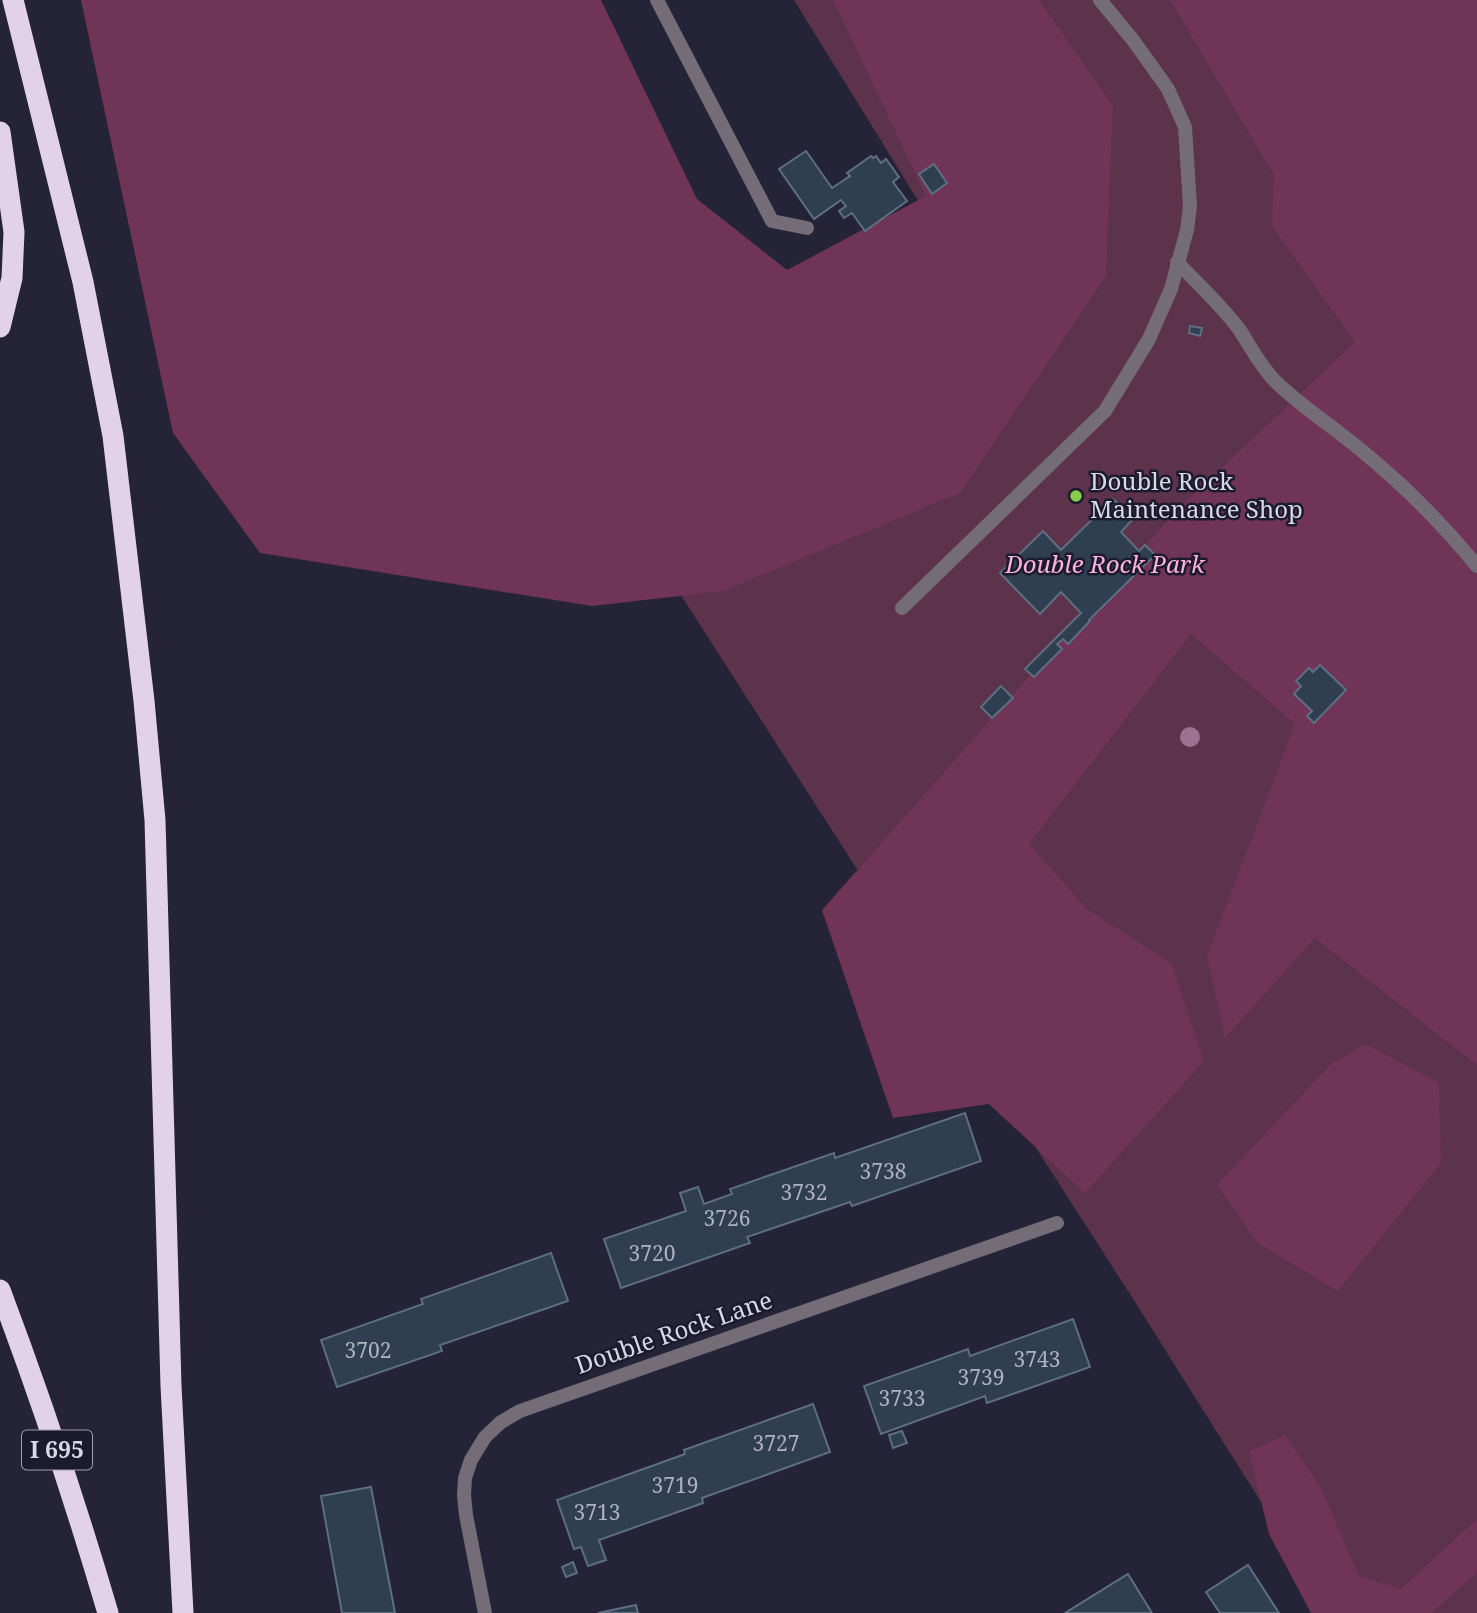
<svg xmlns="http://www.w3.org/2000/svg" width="1477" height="1613" viewBox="0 0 1477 1613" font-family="'Noto Serif',serif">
<rect width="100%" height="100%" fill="#242338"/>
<polygon fill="#5d324b" points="794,0 1477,0 1477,1613 1331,1613 1135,1302 578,435 938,233"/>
<g fill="#703457">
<polygon points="81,0 601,0 697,199 787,270 926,196 833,0 1039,0 1113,106 1106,276 960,493 723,591 592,606 260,553 173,433"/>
<polygon points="1170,0 1477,0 1477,1065 1315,938 1225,1038 1207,956 1295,724 1191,634 1029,844 1087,909 1172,964 1204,1061 1085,1193 989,1104 893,1118 822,910 1175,512 1355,342 1272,226 1274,175"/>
<polygon points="1366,1044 1439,1083 1441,1163 1338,1291 1258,1243 1217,1185 1332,1063"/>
<polygon points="1285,1435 1321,1488 1359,1576 1401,1589 1477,1519 1477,1573 1431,1613 1311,1613 1269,1534 1249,1451"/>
</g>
<g fill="#2f3e51" stroke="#5e6f83" stroke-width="2">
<polygon points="806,151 832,188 850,176 847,173 871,156 873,158 876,156 881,163 886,159 899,177 893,182 907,201 865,231 852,213 844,218 839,211 846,206 841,200 814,219 779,169"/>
<polygon points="934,164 947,183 932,194 919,174"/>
<polygon points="1190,326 1202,328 1200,336 1189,333"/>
<polygon points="1113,499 1133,519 1121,532 1139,551 1145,545 1155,555 1089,620 1090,621 1068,644 1063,639 1057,644 1062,649 1034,677 1025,669 1081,613 1061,592 1040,614 1000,573 1043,531 1061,550"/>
<polygon points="1320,665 1346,690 1314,723 1307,716 1312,711 1294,694 1301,686 1296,681 1309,668 1313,672"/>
<polygon points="1001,686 1013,698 992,718 981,707"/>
<polygon points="965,1113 981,1161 852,1206 850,1202 747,1237 750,1243 621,1288 604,1239 686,1211 680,1193 698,1187 704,1204 732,1194 730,1189 834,1153 835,1158"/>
<polygon points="551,1253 568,1301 440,1345 442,1351 337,1387 321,1340 423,1304 421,1299"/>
<polygon points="1073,1319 1090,1367 987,1403 985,1396 881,1434 864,1386 968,1349 970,1356"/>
<polygon points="813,1404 830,1452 702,1498 703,1503 599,1540 606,1560 588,1566 581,1547 574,1549 557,1500 685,1454 684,1450"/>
<polygon points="902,1431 907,1443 893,1448 889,1435"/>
<polygon points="371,1487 395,1613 342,1613 321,1496"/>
<polygon points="573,1562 577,1573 566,1577 562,1567"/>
<polygon points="1248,1565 1279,1613 1220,1613 1206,1592"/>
<polygon points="1128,1574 1152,1613 1065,1613"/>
<polygon points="636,1605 638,1613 598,1613"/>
</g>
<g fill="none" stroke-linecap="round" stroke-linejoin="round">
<g stroke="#746d77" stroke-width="14">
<polyline points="657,0 772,221 807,228"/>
<path d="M1177 262C1198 284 1221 305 1239 329 1251 347 1260 366 1276 382 1304 409 1338 430 1368 456 1408 489 1444 526 1477 566"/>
<polyline points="902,608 1105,411 1149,339 1171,289 1187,230 1190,206 1185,127 1168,89 1133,40 1100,0"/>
</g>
<polyline stroke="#746d77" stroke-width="14" points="485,1613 466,1515 464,1495 465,1478 471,1460 485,1437 501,1422 520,1411 1057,1223"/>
<g stroke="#e2d1ea" stroke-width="21">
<polyline points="13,0 83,282 113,436 144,701 155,820 171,1386 183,1613"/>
<polyline points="0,132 14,232 12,278 0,327"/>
<path d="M0 1290C40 1396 76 1504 108 1613"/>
</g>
</g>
<circle fill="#9b7291" cx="1190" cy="737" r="10"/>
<circle fill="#86cf4b" stroke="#1b1a2e" stroke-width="2.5" cx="1076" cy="496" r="7"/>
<g text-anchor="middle" stroke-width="5" stroke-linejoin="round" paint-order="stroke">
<g font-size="21" fill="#aeb2c1">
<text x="883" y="1179">3738</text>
<text x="804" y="1200">3732</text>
<text x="727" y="1226">3726</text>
<text x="652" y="1261">3720</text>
<text x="368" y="1358">3702</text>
<text x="1037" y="1367">3743</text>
<text x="981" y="1385">3739</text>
<text x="902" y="1406">3733</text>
<text x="776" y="1451">3727</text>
<text x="675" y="1493">3719</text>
<text x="597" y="1520">3713</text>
</g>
<rect fill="#1b1a2e" stroke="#9f9faf" stroke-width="2" x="22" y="1430.5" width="70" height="39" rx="5"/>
<g font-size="23" font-weight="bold" fill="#d8d8e6">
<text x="57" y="1458">I 695</text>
</g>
<g font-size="24" fill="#d8d8e6" stroke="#1b1a2e" text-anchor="start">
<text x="1090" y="490">Double Rock<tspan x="1090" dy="28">Maintenance Shop</tspan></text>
</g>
<g font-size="24" font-style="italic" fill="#fcb2da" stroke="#1b1a2e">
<text x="1105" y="573">Double Rock Park</text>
</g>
<g font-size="24" fill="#d8d8e6" stroke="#1b1a2e">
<text transform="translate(674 1333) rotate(-19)" y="8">Double Rock Lane</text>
</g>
</g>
</svg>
